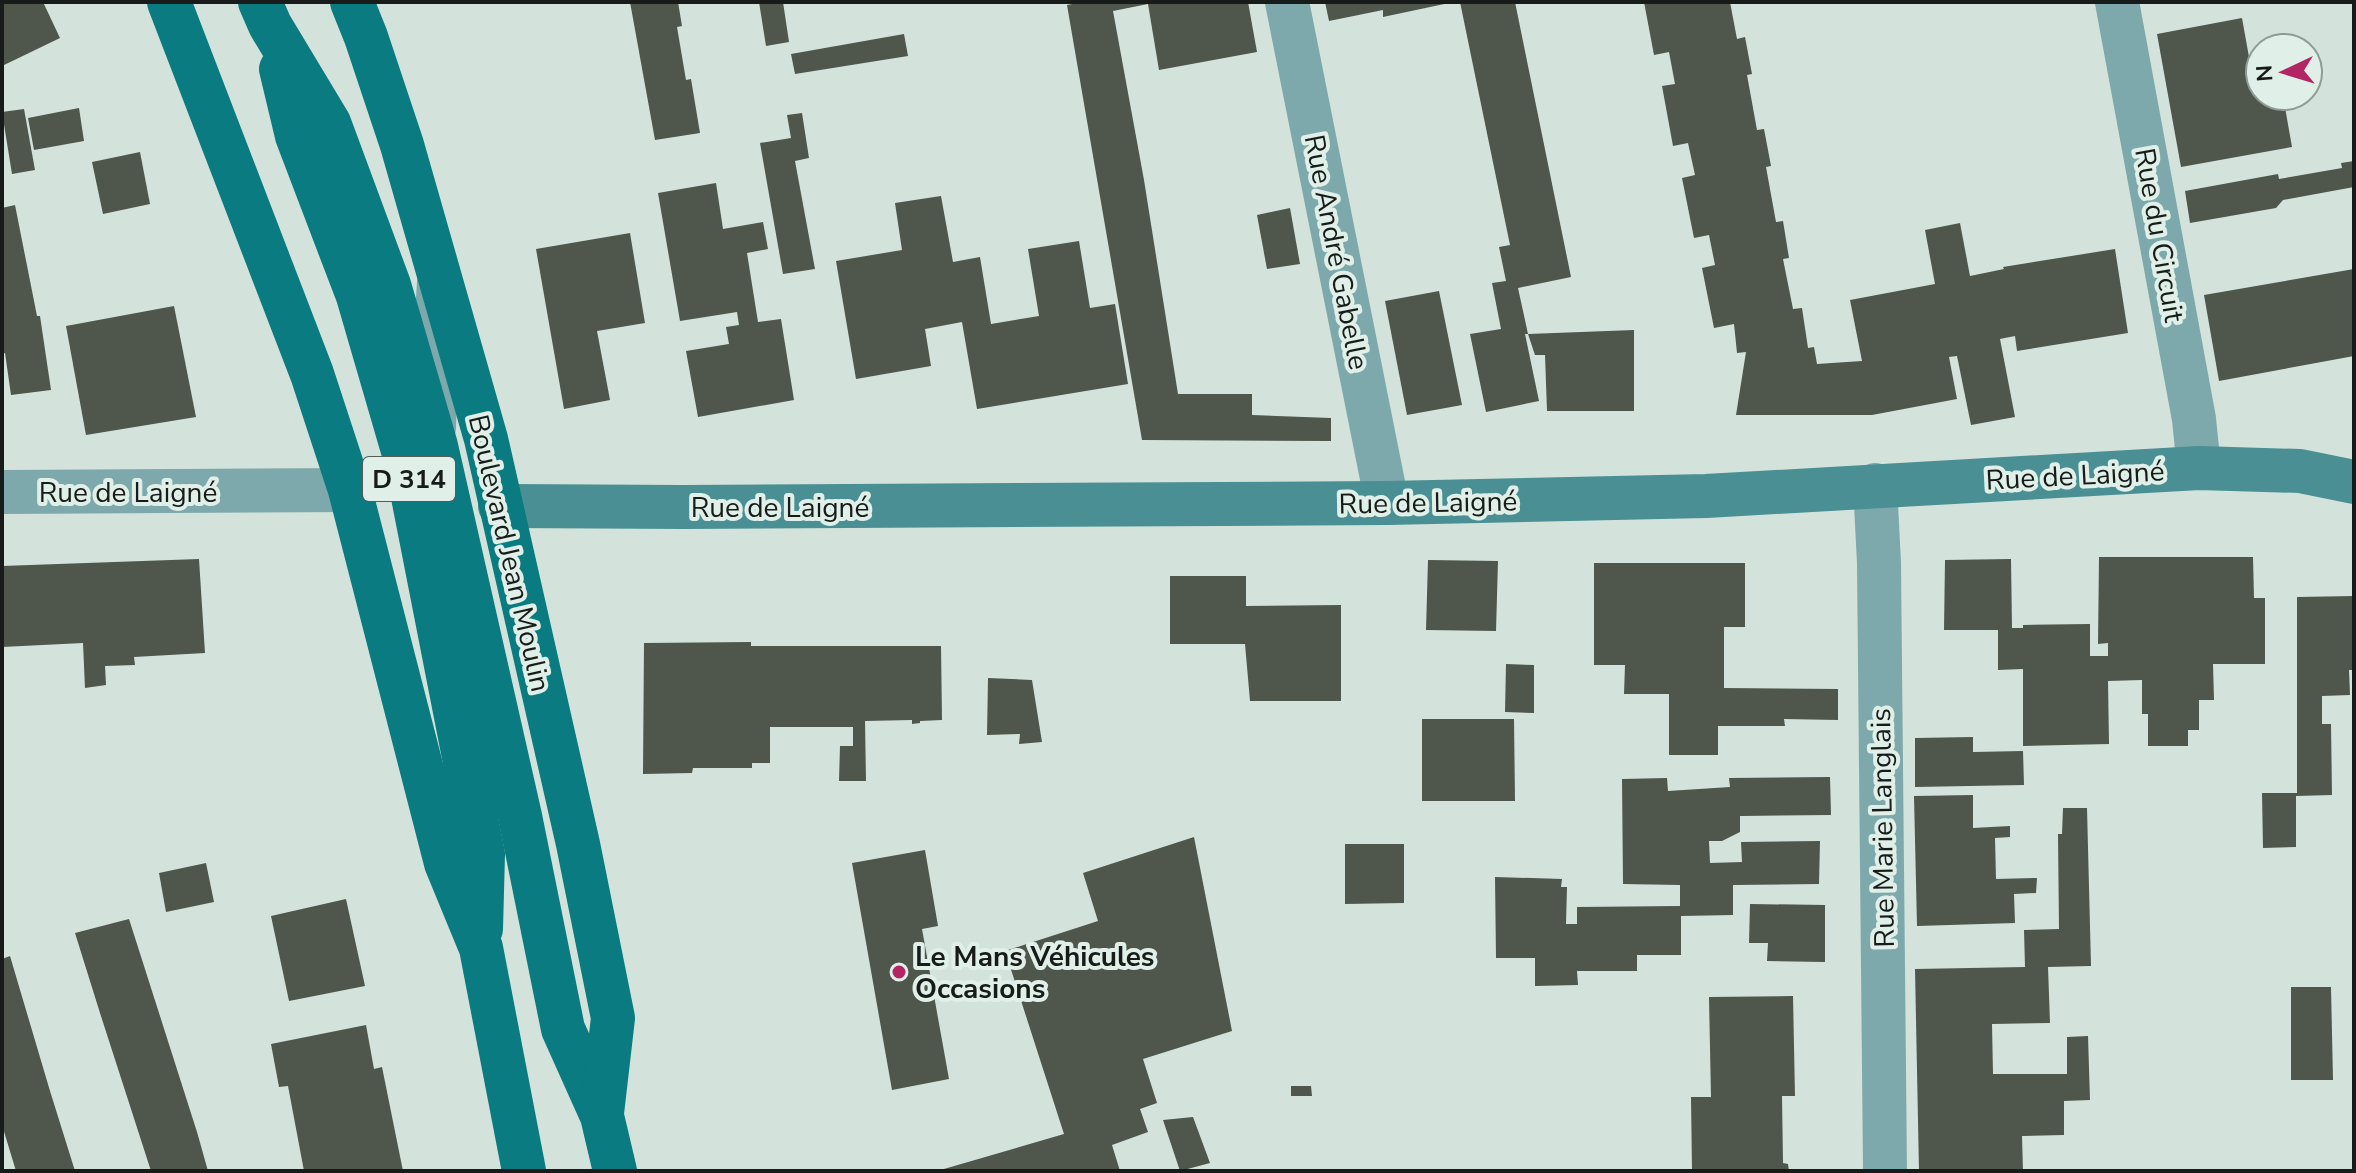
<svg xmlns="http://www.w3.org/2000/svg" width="2356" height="1173" viewBox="0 0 2356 1173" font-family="'Nunito Sans',sans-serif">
<rect width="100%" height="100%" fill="#d3e3db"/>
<g fill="#4f564b">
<polygon points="2,2 43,2 60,38 2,66"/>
<polygon points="630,2 678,2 682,26 677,27 686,80 691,79 700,133 655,140"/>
<polygon points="759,2 783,2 789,42 766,46"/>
<polygon points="1083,2 1248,2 1257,52 1159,70 1148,4 1113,11 1144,180 1178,394 1252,394 1252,415 1331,418 1331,441 1142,440 1067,5"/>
<polygon points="1325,2 1448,2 1449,3 1383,17 1383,10 1329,21"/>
<polygon points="1460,2 1515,2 1571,277 1518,288 1528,334 1525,334 1539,401 1486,412 1470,334 1501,329 1492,283 1506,281 1499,247 1510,245"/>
<polygon points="1644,2 1730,2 1737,39 1745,37 1752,74 1747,75 1757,130 1764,129 1771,166 1766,167 1776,222 1783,221 1789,258 1783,259 1793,309 1802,308 1808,348 1814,347 1817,364 1862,361 1850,300 1935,284 1925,230 1960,223 1970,276 2004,269 2003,267 2115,249 2128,333 2017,351 2015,336 2000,339 2015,417 1971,425 1957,356 1949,357 1957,399 1872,415 1736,415 1746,352 1737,353 1734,324 1714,328 1702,268 1715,265 1709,235 1694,238 1682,178 1695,175 1688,143 1673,146 1662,86 1675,84 1669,52 1654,55"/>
<polygon points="2242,18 2254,85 2260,83 2260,96 2283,96 2292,147 2181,167 2157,34"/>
<polygon points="904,34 908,56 795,74 791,54"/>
<polygon points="79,108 84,141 34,150 28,118"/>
<polygon points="24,109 35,170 12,174 2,112"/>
<polygon points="802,113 809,158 795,161 815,269 783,274 760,143 791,138 787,115"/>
<polygon points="140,152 150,204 103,214 92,162"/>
<polygon points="2354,161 2354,187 2283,200 2276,208 2190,223 2185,191 2278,174 2279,179 2342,168 2341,163"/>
<polygon points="716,183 723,229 763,222 768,249 747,253 758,322 781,319 794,400 698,417 686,351 729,344 726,327 739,325 737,312 680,321 658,193"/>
<polygon points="941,196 953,262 980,257 991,324 1039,316 1028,249 1079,241 1090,308 1115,304 1128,384 977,409 962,322 925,329 931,366 856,379 836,261 902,250 895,203"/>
<polygon points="15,205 37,316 40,316 51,390 11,395 5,353 2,354 2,208"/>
<polygon points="1290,208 1300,264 1267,269 1257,215"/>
<polygon points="630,233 645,323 597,331 610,400 564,409 536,249"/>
<polygon points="2354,269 2354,356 2219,381 2204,295"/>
<polygon points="1439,291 1462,405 1407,415 1385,301"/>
<polygon points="174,306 196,417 86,435 66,326"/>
<polygon points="1634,330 1634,411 1547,411 1545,355 1535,355 1528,334"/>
<polygon points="2099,557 2253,557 2254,598 2265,598 2265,664 2213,664 2214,700 2199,700 2199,730 2188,730 2188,746 2148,746 2148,714 2142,714 2142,680 2108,681 2109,744 2023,746 2023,669 1998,670 1998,630 1944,630 1945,560 2011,559 2012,628 2023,628 2023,625 2090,624 2090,656 2108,656 2108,643 2098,644"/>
<polygon points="199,559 205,653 134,657 135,665 105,666 106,685 85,688 83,643 2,647 2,566"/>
<polygon points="1428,560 1498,561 1496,631 1426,630"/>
<polygon points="1594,563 1745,563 1745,627 1724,627 1724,688 1838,689 1838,720 1784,719 1785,726 1718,726 1718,755 1669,755 1669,694 1624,694 1625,665 1594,665"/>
<polygon points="1170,576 1246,576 1246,606 1341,605 1341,701 1250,701 1245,644 1170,644"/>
<polygon points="2354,596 2354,670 2349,670 2350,695 2322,696 2322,724 2331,724 2332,795 2296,796 2296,847 2263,848 2262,793 2297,793 2297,597"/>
<polygon points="751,642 751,646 941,646 942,720 920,721 920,723 912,724 912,720 865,721 866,781 839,781 840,746 853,746 853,727 770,727 770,763 752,763 752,768 693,768 692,773 643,774 644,643"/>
<polygon points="1506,664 1534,665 1534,713 1505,712"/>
<polygon points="988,678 1032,680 1042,742 1019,744 1020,734 987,735"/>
<polygon points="1422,719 1514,719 1515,801 1422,801"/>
<polygon points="1973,737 1973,752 2023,751 2024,785 1915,787 1915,738"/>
<polygon points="1830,777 1831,815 1740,816 1740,832 1722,841 1709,841 1710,863 1742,862 1741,842 1820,841 1819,884 1733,885 1733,915 1681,916 1681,955 1637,955 1637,971 1577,971 1578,985 1535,986 1535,958 1496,958 1495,877 1562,879 1561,887 1567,887 1566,924 1577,924 1577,907 1680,906 1680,885 1623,884 1622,779 1667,778 1668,791 1730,787 1729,778"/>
<polygon points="1973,795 1973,828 2010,826 2010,837 1995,838 1996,879 2037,878 2036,893 2014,894 2015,923 1917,926 1914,796"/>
<polygon points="2063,808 2087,808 2091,966 2048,967 2050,1023 1992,1024 1993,1074 2067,1074 2067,1037 2088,1036 2090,1100 2064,1101 2064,1135 2022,1136 2023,1171 1919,1171 1915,969 2025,967 2024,930 2059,929 2058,834 2062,834"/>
<polygon points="1194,837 1232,1031 1143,1059 1157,1103 1140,1109 1148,1132 1112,1145 1120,1171 937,1171 1064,1134 1005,951 1098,921 1083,873"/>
<polygon points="1345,844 1404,844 1404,903 1345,904"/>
<polygon points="925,850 938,926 922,929 949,1079 892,1090 852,863"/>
<polygon points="206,863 214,902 166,912 159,873"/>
<polygon points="346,899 365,986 289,1001 271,916"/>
<polygon points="1750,904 1825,905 1825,962 1767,961 1768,943 1749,943"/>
<polygon points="129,919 197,1132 208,1171 151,1171 100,1013 75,933"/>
<polygon points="10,956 50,1091 75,1171 16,1171 2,1125 2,959"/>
<polygon points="2291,987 2331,987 2333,1080 2291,1080"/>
<polygon points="1793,996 1795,1096 1782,1096 1783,1163 1788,1164 1789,1171 1692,1171 1691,1097 1711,1097 1709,997"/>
<polygon points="366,1025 374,1069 382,1067 403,1171 304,1171 288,1086 279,1087 271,1044"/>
<polygon points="1291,1086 1311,1086 1312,1096 1291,1096"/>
<polygon points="1193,1117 1210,1163 1180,1171 1163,1120"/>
</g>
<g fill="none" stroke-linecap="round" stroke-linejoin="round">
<polyline stroke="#7ea9ac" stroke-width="38" points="436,282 432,347 439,371 437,428"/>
<g stroke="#7ea9ac" stroke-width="44">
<polyline points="1287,2 1387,503"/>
<polyline points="2117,2 2194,419 2199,468"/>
<polyline points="1875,485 1879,563 1885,1171"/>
<polyline points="2,492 350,490"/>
</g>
<polyline stroke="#498f93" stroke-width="44" points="500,506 683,507 1387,503 1706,496 2199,468 2300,471 2354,482"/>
<g stroke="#0a7b80" stroke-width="44">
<polyline points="169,2 312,374 350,490 446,863 481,948 524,1171"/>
<polyline points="260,2 270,25 329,123 389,285 436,446 520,816 563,1029 602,1116 615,1171"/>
<polyline points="352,2 366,37 402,145 486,439 578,844 613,1018 602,1113"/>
<polyline points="281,69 297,136 358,296 406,461 483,854 481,929"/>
</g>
</g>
<circle fill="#b12663" stroke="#e0f0e9" stroke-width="3" cx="899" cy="972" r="8"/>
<g text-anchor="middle" stroke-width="8" stroke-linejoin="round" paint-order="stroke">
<rect fill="#e0f0e9" stroke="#535c58" stroke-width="2" x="363" y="457" width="92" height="44" rx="6"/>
<g font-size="26" font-weight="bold" fill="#171c1a">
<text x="409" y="488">D 314</text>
</g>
<g font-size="28" fill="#171c1a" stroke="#e0f0e9">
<text transform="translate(2160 235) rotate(80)" y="10">Rue du Circuit</text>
<text transform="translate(1337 252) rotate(79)" y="10">Rue André Gabelle</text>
<text transform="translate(2075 475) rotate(-3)" y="10">Rue de Laigné</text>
<text x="128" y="502">Rue de Laigné</text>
<text transform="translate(1428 502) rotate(-1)" y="10">Rue de Laigné</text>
<text x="780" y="517">Rue de Laigné</text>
<text transform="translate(510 553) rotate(77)" y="10">Boulevard Jean Moulin</text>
<text transform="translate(1882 828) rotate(-91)" y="10">Rue Marie Langlais</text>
</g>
<g font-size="28" font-weight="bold" fill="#171c1a" stroke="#e0f0e9" text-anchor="start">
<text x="915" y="966">Le Mans Véhicules<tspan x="915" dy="32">Occasions</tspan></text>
</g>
</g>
<rect width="2356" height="1173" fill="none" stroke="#171c1a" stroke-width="8"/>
<g transform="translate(2284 72) rotate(266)"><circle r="38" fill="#e0f0e9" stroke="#909b96" stroke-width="2"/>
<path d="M0-6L14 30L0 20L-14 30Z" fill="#b12663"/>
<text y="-12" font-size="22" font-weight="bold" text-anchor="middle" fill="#171c1a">N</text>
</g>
</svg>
